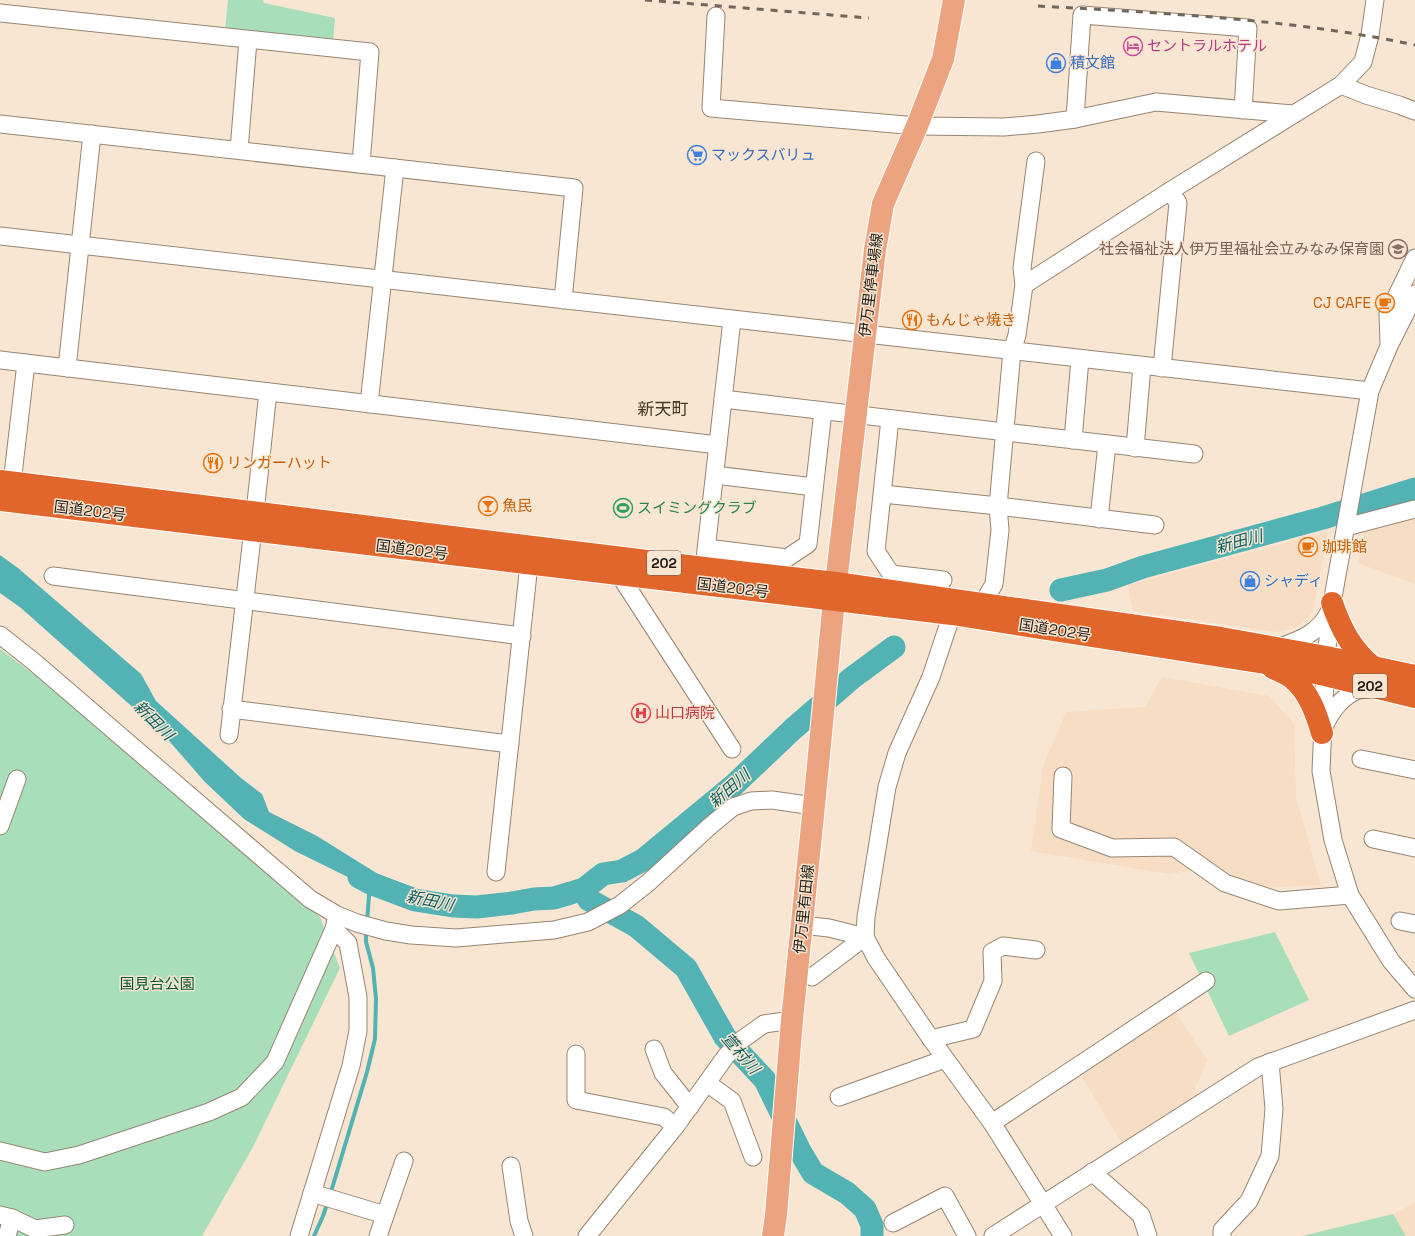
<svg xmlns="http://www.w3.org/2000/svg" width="1415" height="1236" viewBox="0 0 1415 1236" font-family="'Space Grotesk','Noto Sans JP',sans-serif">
<rect width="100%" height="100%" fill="#f8e6d2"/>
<g fill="#f6ddc3">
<polygon points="1415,505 1415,584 1358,563 1366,517"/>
<polygon points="1328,531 1313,611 1299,627 1275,632 1133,611 1128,585"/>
<polygon points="1162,677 1269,696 1294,724 1296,797 1321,885 1258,888 1216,867 1169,874 1031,851 1043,766 1066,712 1145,707"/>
<polygon points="1174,1010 1207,1060 1187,1108 1123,1145 1082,1077 1154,1018"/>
<polygon points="1415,1203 1415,1236 1406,1236 1393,1214"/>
</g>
<g fill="#a8deba">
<polygon points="228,0 263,0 264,3 335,18 333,42 225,31"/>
<polygon points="0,649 47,684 320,917 340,968 254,1145 202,1236 0,1236"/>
<polygon points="1275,932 1309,1000 1229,1036 1189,953"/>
<polygon points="1393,1214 1406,1236 1302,1236"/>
</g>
<polygon fill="#52b2b4" points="0,555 18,568 141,674 156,701 241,778 262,794 269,812 317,836 386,879 388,888 379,891 366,886 295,851 244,819 204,781 164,735 21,608 0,593"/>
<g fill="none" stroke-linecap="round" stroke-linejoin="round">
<g stroke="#52b2b4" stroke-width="4">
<polyline points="367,922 370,883"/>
<polyline points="330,1195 367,1072 375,1039 376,999 373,968 366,942 366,929"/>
<polyline points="314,1236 323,1216 328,1201"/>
</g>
<g stroke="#52b2b4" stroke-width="23">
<polyline points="1061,590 1107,580 1143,567 1323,518 1415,489"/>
<polyline points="359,877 370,883 415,900 453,906 477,907 512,903 534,899 554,898 584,889 603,874 622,871 643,860 735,784 793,729 852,678 894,647"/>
<polyline points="584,889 589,900 636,926 686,968 725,1037 765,1080 801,1153 813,1173 847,1193 865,1209 872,1225 872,1236"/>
</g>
<defs>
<g id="minor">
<polyline points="0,13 370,52 361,164"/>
<polyline points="716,16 711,108 917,126 1004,127 1038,124 1075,119 1156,102 1293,114"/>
<polyline points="1341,85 1366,95 1399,105 1415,111"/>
<polyline points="1075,119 1082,15 1248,28 1243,110"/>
<polyline points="0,124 574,188 563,300"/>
<polyline points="239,150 248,40"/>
<polyline points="0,236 1370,391"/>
<polyline points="1024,285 1022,268 1036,161"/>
<polyline points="1415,294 1389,346 1370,391 1332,603 1326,657 1321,771 1333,840 1350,895 1391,961 1415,989"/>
<polyline points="1389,344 1388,314 1415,258"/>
<polyline points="0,360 718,445"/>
<polyline points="67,368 92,134"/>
<polyline points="1162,368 1178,203 1170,191"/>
<polyline points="723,399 1194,454"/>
<polyline points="369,404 395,168"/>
<polyline points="890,419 876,551 891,574 943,580"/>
<polyline points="1073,440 1080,359"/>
<polyline points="1135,448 1142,366"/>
<polyline points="715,475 814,487"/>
<polyline points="12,483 26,363"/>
<polyline points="883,494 998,506 1155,525"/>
<polyline points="1099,519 1107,444"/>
<polyline points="1346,527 1415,509"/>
<polyline points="707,548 787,558 808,544 823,411"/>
<polyline points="615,568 732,749"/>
<polyline points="704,568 732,320"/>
<polyline points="53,576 522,636"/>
<polyline points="0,635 33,661 310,899 337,915 357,923 386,931 411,935 456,938 554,930 588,922 620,905 649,882 710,826 733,807 751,801 772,800 814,806"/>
<path d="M1277 648C1300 640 1320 633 1330 610"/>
<polyline points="231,709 510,744"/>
<path d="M1324 727C1330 712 1343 695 1359 690 1364 689 1370 689 1375 688"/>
<polyline points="229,735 255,512 268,392"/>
<polyline points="1361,759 1415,770"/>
<polyline points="1063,776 1061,829 1112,848 1174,847 1225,883 1279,901 1350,895"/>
<polyline points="0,826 17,779"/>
<polyline points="1373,839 1415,848"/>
<polyline points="496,872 529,564"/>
<polyline points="1400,921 1415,924"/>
<polyline points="802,925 829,928 865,937"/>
<polyline points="812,977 865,937"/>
<polyline points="931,1039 973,1029 993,981 992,952 1003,946 1036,950"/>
<polyline points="654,1049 663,1073 690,1107"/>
<polyline points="576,1054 576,1100 664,1117 675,1127"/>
<polyline points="707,1083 732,1101 753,1157"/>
<polyline points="839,1097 945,1059"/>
<polyline points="992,1123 1206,981"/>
<polyline points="0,1151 45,1162 79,1155 209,1112 242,1097 275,1062 334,929 337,915"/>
<polyline points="511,1166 519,1221 524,1236"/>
<polyline points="1092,1172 1141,1215 1148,1236"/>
<polyline points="312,1193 385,1215"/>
<polyline points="0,1215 12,1218 35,1229 65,1225"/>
<polyline points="893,1223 945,1196 967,1236"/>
<polyline points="7,1236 12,1218"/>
<polyline points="299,1236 351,1066 358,1031 358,997 348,943 334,929"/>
<polyline points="378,1236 404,1161"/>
<polyline points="587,1236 675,1127 726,1056 740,1041 764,1024 792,1020"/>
<polyline points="993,1236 1258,1067 1415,1010"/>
<polyline points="1063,1236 992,1123 931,1039 876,958 865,937 866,917 887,787 897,753 931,677 952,614 983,603 994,584 1000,530 998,506 1012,351 1017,335 1024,285 1170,191 1341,85 1363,62 1370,35 1375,0"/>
<polyline points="1222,1236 1222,1230 1249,1201 1270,1156 1274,1109 1270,1062"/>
</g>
<polyline id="major" points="773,1236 776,1215 792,1020 814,806 834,600 875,250 883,204 917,126 943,59 954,0"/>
<g id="highway">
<polyline points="0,481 704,568 836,583 1221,638 1326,657 1415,676"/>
<polyline points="0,500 952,614 1265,663 1325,675 1415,697"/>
<path d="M1332 603C1341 629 1352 650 1373 667"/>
<path d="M1273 668C1279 671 1287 674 1292 678 1309 692 1316 713 1322 733"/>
</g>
</defs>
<use href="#minor" stroke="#968573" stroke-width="19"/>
<use href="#major" stroke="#fff" stroke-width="24"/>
<use href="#highway" stroke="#fff" stroke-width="24"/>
<use href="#minor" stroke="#fff" stroke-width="17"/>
<use href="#major" stroke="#eca380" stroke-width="22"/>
<use href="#highway" stroke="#e0662c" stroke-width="22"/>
<g stroke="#71665b" stroke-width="3" stroke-dasharray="7 7" stroke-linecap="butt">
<polyline points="645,0 869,18"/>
<path d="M1038 6C1164 13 1292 19 1415 45"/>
</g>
</g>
<defs>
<symbol id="hotel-ring" viewBox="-11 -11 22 22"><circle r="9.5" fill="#f8e6d2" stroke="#d1479c" stroke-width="1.5"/><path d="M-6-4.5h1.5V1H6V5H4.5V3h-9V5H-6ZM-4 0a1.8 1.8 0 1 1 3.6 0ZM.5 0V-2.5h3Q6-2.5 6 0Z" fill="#d1479c"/></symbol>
<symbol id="shop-ring" viewBox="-11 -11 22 22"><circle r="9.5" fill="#f8e6d2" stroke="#3f7fe0" stroke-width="1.5"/><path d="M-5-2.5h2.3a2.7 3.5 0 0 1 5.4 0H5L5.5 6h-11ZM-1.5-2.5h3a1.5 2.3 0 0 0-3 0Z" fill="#3f7fe0"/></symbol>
<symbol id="supermarket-ring" viewBox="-11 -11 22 22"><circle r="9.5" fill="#f8e6d2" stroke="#3f7fe0" stroke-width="1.5"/><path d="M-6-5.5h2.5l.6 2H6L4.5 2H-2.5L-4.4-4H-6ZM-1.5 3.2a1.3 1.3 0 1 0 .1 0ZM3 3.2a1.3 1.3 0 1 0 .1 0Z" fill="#3f7fe0"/></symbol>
<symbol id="school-ring" viewBox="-11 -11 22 22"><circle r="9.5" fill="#f8e6d2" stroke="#8d6e63" stroke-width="1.5"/><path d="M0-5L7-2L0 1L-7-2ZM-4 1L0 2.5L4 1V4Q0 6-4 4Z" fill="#8d6e63"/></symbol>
<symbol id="cafe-ring" viewBox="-11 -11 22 22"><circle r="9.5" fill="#f8e6d2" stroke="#e8710a" stroke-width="1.5"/><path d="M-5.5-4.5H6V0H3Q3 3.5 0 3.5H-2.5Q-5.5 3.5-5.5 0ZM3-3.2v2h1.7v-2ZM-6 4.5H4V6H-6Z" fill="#e8710a"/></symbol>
<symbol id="restaurant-ring" viewBox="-11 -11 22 22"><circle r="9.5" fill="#f8e6d2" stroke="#e8710a" stroke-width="1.5"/><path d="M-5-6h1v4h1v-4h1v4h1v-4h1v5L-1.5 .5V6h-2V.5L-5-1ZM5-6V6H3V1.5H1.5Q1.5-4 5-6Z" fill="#e8710a"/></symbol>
<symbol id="bar-ring" viewBox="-11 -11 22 22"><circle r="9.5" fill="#f8e6d2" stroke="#e8710a" stroke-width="1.5"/><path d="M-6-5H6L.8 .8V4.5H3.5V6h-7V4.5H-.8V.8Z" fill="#e8710a"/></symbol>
<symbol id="stadium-ring" viewBox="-11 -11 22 22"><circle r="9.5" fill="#f8e6d2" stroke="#2e9e5b" stroke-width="1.5"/><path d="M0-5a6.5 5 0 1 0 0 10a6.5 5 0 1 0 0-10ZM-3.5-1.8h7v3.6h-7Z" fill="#2e9e5b"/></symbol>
<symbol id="hospital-ring" viewBox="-11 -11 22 22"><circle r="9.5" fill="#f8e6d2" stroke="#e0444e" stroke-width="1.5"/><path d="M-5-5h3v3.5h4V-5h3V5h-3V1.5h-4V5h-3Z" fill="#e0444e"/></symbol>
</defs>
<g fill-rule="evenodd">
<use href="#hotel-ring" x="1122" y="35" width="22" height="22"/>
<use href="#shop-ring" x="1045" y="52" width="22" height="22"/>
<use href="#supermarket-ring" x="686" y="144" width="22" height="22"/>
<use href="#school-ring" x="1387" y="238" width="22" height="22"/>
<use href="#cafe-ring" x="1374" y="292" width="22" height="22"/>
<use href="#restaurant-ring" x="901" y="309" width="22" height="22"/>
<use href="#restaurant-ring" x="202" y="452" width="22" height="22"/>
<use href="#bar-ring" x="477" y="495" width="22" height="22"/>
<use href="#stadium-ring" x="612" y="497" width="22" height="22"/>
<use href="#cafe-ring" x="1297" y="536" width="22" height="22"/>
<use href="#shop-ring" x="1239" y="570" width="22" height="22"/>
<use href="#hospital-ring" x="630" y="702" width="22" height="22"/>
</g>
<g text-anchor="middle" stroke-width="3" stroke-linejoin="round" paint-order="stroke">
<g fill="#f8e6d2" stroke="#63594e" stroke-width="1">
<rect x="647" y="551" width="34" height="24" rx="3"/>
<rect x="1353" y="674" width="34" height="24" rx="3"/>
</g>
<g font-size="14" font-weight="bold" fill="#231c15">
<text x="664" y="568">202</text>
<text x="1370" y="691">202</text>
</g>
<g font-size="15" fill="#b23c85" stroke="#f8e6d2" text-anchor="start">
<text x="1147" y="51">セントラルホテル</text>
</g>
<g font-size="15" fill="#366cbe" stroke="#f8e6d2" text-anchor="start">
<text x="1070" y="68">積文館</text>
<text x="711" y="160">マックスバリュ</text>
<text x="1264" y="586">シャディ</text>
</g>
<g font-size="15" fill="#785e54" stroke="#f8e6d2" text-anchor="end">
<text x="1384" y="254">社会福祉法人伊万里福祉会立みなみ保育園</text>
</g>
<g font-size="15" fill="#231c15" stroke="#f8e6d2">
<text transform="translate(871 285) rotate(-83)" y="5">伊万里停車場線</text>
<text transform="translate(90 511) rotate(7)" y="5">国道202号</text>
<text transform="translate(412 550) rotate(7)" y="5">国道202号</text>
<text transform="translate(733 588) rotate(7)" y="5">国道202号</text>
<text transform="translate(1055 630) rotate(9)" y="5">国道202号</text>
<text transform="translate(804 909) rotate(-84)" y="5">伊万里有田線</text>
</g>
<g font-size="15" fill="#c56008" stroke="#f8e6d2" text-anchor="start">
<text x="1371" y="308" text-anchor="end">CJ CAFE</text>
<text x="926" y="325">もんじゃ焼き</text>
<text x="227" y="468">リンガーハット</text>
<text x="502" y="511">魚民</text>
<text x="1322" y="552">珈琲館</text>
</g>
<g font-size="15" fill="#27864d" stroke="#f8e6d2" text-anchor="start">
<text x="637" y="513">スイミングクラブ</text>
</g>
<g font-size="15" fill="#be3a42" stroke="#f8e6d2" text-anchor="start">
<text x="655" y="718">山口病院</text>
</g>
<g font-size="15" fill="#035731" stroke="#f8e6d2">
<text x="157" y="989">国見台公園</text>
</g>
<g font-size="16" font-style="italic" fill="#075d5f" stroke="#f8e6d2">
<text transform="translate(1239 541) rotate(-15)" y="6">新田川</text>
<text transform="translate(154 720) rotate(45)" y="6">新田川</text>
<text transform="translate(729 788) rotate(-41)" y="6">新田川</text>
<text transform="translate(430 900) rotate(12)" y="6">新田川</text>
<text transform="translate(741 1053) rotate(49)" y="6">萱村川</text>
</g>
<g font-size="17" fill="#473928" stroke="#f8e6d2">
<text x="663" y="415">新天町</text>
</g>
</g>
</svg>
